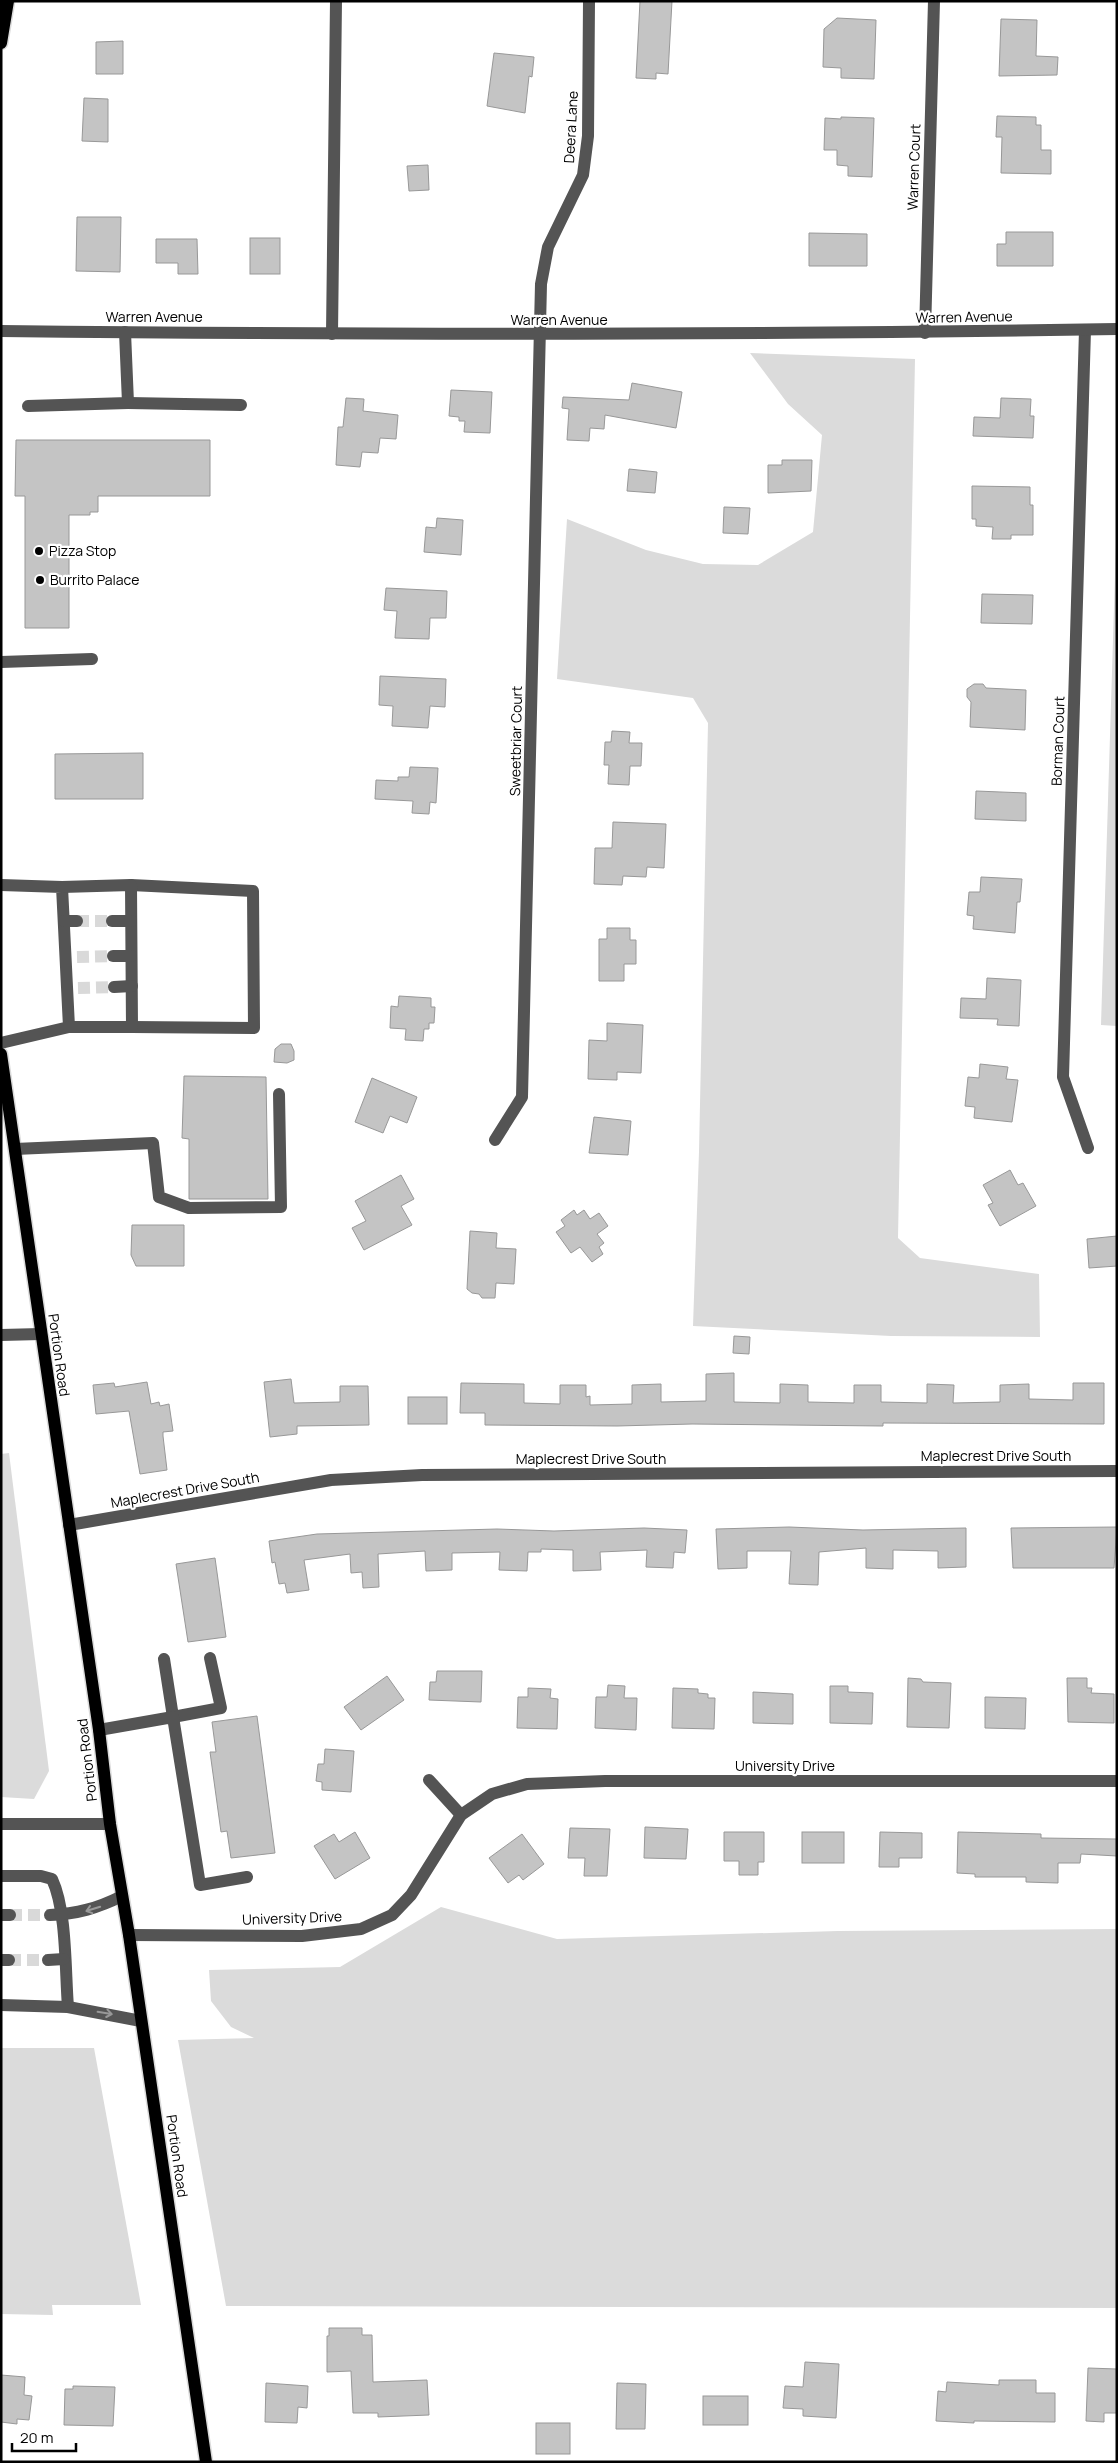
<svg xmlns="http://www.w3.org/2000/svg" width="1118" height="2463" viewBox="0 0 1118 2463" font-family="Manrope,sans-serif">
<rect width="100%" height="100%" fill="#fff"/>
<g fill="#dbdbdb">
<polygon points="750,353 915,359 898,1238 920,1258 1039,1274 1040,1337 891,1336 693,1326 699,1152 708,723 693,698 557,679 567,519 646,550 703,564 758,565 813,532 822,435 788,404"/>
<polygon points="1117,511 1117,1026 1101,1025"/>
<polygon points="9,1453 49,1771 34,1799 1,1797 1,1454"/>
<polygon points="441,1907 557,1939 838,1931 1117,1929 1117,2308 226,2306 178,2040 254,2038 231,2027 211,2001 209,1970 340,1967"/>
<polygon points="1,2048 94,2048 141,2305 52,2305 53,2315 1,2314"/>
</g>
<g fill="#c4c4c4" stroke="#989898">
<polygon points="640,1 672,1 668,74 656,73 656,79 636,78"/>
<polygon points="837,18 876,20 874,79 841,78 841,68 823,67 824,29"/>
<polygon points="1001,19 1037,20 1036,56 1058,57 1057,75 999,76"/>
<polygon points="123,41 123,74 96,74 96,42"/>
<polygon points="494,53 534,57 532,77 529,76 525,113 487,106"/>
<polygon points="84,98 108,99 108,142 82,141"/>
<polygon points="997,116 1036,117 1036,125 1041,125 1041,150 1051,150 1051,174 1001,173 1002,137 996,137"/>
<polygon points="841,117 874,118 872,177 848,176 848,166 837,165 837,150 824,150 825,118 841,119"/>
<polygon points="428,165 429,190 409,191 407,166"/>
<polygon points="77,217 121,217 120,272 76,271"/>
<polygon points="1006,232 1053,232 1053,266 997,266 997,244 1006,244"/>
<polygon points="809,233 867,234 867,266 809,266"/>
<rect x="250" y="238" width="30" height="36"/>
<polygon points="156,239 197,239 198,274 178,274 178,263 156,263"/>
<polygon points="632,383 682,392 676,428 605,415 604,429 590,428 589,441 567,440 569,409 562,408 563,397 629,400"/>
<polygon points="451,390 492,392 490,433 464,432 465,421 459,421 459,417 449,416"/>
<polygon points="346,398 364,399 363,411 398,415 396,439 380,438 378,453 362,452 360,467 336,465 338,427 343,427"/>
<polygon points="1001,398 1031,399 1030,416 1034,416 1033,438 973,436 974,417 1000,418"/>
<polygon points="16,440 210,440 210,496 98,496 98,512 90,512 90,515 69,515 69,628 25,628 25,496 15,496"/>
<polygon points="782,460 812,460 811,491 768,493 768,465 782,465"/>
<polygon points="629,469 657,472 655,493 627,491"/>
<polygon points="972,486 1030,487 1030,505 1033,505 1033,535 1011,535 1011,539 992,539 993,527 976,526 976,519 972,519"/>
<polygon points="724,507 750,508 748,534 723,533"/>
<polygon points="437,518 463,520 461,555 424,552 426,527 436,528"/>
<polygon points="386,588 447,591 446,618 430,618 429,639 395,638 397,611 384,610"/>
<polygon points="982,594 1033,595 1032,624 981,623"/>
<polygon points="380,676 446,679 445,707 430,706 428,728 392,726 393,706 379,705"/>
<polygon points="974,684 983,684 986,688 1026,690 1025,730 970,727 971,702 967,697 967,689"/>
<polygon points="612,731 630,732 629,743 642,743 641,766 630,766 629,785 608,784 609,765 604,765 605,742 611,742"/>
<polygon points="143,753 143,799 55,799 55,754"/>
<polygon points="410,767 438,768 436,803 430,802 429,814 412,813 413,801 375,799 376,780 398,781 398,777 409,777"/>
<polygon points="976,791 1026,793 1026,821 975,819"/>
<polygon points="613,822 666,824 664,868 647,867 646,877 623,876 622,885 594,884 595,848 612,848"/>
<polygon points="981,877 1022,879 1020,902 1017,902 1015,933 973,929 974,916 967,915 969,892 980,892"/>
<polygon points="607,928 630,928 630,940 636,940 636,964 624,964 624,981 599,981 599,939 607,939"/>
<polygon points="987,978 1021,980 1019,1026 997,1025 998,1019 960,1018 961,998 986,999"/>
<polygon points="399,996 431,998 431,1007 435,1007 434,1023 429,1023 429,1029 424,1029 423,1041 405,1040 406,1029 390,1028 391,1006 398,1007"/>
<polygon points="607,1023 643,1025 641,1073 617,1072 617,1080 588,1079 589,1040 607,1041"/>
<polygon points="281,1044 291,1044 294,1051 294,1060 287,1063 274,1062 275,1049"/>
<polygon points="980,1064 1008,1067 1006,1079 1018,1080 1012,1122 974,1118 975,1107 965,1106 968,1077 979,1078"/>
<polygon points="184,1076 266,1077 268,1199 189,1199 189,1139 182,1138"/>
<polygon points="372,1078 417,1097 407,1123 390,1116 383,1133 355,1122"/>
<polygon points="594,1117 631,1121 628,1155 589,1153"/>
<polygon points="1010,1170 1018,1185 1023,1183 1036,1206 1000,1226 988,1205 993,1203 983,1185"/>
<polygon points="401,1175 414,1199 401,1206 412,1225 364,1250 352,1228 366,1221 355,1201"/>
<polygon points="574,1210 577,1215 584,1210 590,1219 599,1213 608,1226 597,1234 604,1243 599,1247 603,1254 592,1262 580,1247 571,1253 556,1232 565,1226 561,1220"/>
<polygon points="132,1225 184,1225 184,1266 136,1266 131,1255"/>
<polygon points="470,1231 497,1233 496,1248 516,1249 514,1284 496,1283 495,1298 482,1298 479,1294 472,1293 467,1289"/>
<polygon points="1117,1236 1117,1266 1089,1268 1087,1239"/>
<polygon points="734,1336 750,1337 749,1354 733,1353"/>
<polygon points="734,1373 734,1402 780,1403 780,1384 808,1385 808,1402 854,1403 854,1385 881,1385 881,1402 927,1403 927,1384 954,1385 953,1403 1000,1402 1000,1385 1029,1384 1029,1399 1073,1400 1073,1383 1104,1383 1104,1424 883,1423 883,1426 692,1424 617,1426 485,1425 485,1413 460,1413 461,1383 524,1384 524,1403 560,1404 560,1385 586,1385 586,1397 590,1396 590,1405 632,1404 632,1385 661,1384 661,1402 706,1401 706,1374"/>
<polygon points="291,1379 294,1403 340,1402 340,1386 368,1386 369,1425 297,1426 297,1434 270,1437 264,1382"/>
<polygon points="147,1382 151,1404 159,1402 160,1406 169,1404 173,1431 163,1432 163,1436 167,1470 140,1474 129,1411 96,1414 93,1385 114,1383 115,1387"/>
<rect x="408" y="1397" width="39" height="27"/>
<polygon points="789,1527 863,1530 966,1528 966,1567 938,1568 938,1551 893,1550 893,1569 866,1568 866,1548 819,1552 818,1585 789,1584 791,1551 747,1551 747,1568 718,1569 716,1529"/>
<polygon points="1117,1527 1114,1568 1013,1568 1011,1528"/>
<polygon points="644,1528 687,1530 685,1553 674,1552 673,1568 646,1567 647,1550 600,1552 601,1570 573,1571 573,1550 541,1549 541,1552 528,1552 527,1571 499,1570 500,1552 452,1553 452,1570 426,1571 425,1551 378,1554 379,1587 363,1588 362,1572 351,1573 350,1554 304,1560 309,1590 287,1593 285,1583 279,1584 275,1562 272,1563 269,1541 317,1534 497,1529 554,1531"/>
<polygon points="215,1558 226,1637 188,1642 176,1564"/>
<polygon points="437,1671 482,1671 481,1702 429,1700 430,1682 436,1682"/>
<polygon points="387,1676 404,1700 361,1730 344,1707"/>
<polygon points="908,1678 921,1679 923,1682 951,1683 949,1728 907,1727"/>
<polygon points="1067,1678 1087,1678 1087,1688 1092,1688 1091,1693 1114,1694 1114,1723 1068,1722"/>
<polygon points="608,1685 625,1686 624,1698 637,1698 636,1730 595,1728 596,1697 607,1697"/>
<polygon points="830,1686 848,1686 848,1692 873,1693 872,1724 830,1723"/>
<polygon points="528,1688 551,1689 550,1698 558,1699 557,1729 517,1728 518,1697 528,1697"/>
<polygon points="673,1688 698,1689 698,1693 708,1694 708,1698 715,1698 714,1729 672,1728"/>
<polygon points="753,1692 793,1694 793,1724 753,1723"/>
<polygon points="985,1697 1026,1698 1025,1729 985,1728"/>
<polygon points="257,1716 275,1853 231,1858 227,1831 221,1832 210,1752 216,1752 212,1722"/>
<polygon points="325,1749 354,1751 351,1792 322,1790 322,1782 316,1781 318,1764 324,1764"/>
<polygon points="645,1827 688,1829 686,1859 644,1858"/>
<polygon points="570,1828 610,1829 607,1876 584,1876 585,1858 568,1858"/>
<polygon points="355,1832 370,1858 335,1879 314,1846 334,1834 339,1842"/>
<polygon points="724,1832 764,1832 764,1862 758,1862 758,1875 739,1875 739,1861 724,1861"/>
<rect x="802" y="1832" width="42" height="31"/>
<polygon points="880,1832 922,1833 922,1858 899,1858 899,1867 879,1867"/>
<polygon points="958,1832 1041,1834 1041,1838 1117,1839 1117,1856 1081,1854 1080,1863 1058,1863 1058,1883 1026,1882 1026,1877 975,1877 975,1874 957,1873"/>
<polygon points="522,1834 544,1864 523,1880 519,1875 508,1883 489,1858"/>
<polygon points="329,2328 362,2328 362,2335 372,2335 373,2382 427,2380 429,2415 378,2417 378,2413 353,2413 351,2371 327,2372 327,2336 329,2336"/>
<polygon points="805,2362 839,2364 836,2418 803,2416 803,2409 783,2408 785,2386 803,2387"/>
<polygon points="1088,2368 1117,2369 1117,2413 1104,2413 1104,2422 1086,2421"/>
<polygon points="1,2375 25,2377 24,2395 32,2396 29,2420 17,2419 17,2424 1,2422"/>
<polygon points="999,2380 1036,2380 1036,2393 1055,2393 1055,2422 974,2421 974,2423 936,2421 938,2391 946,2392 947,2382 999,2385"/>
<polygon points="266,2383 308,2386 307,2408 298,2407 297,2423 265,2422"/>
<polygon points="617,2383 646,2384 645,2429 616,2429"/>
<polygon points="73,2386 115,2387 113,2426 64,2425 65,2389 73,2389"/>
<rect x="703" y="2396" width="45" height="29"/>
<rect x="536" y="2423" width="34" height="31"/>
</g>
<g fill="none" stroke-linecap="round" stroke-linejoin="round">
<g stroke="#d9d9d9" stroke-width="12" stroke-dasharray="12 6" stroke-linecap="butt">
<polyline points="77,921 112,921"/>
<polyline points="77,957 113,956"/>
<polyline points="78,988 114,987"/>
<polyline points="10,1915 50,1915"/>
<polyline points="9,1960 48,1960"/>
</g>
<defs>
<g id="major">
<polyline points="1,43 8,1"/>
<polyline points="1,1054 99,1730 110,1824 129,1935 206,2462"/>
</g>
</defs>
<use href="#major" stroke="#dbdbdb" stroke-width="15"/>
<g stroke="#545454" stroke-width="12">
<polyline points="1085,330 1063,1077 1088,1148"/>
<path d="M1 331C373 335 745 335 1117 329"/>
<polyline points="925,333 934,1"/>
<polyline points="332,334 336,1"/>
<polyline points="128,403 241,405"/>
<polyline points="28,406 128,403 125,332"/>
<polyline points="1,662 92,659"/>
<polyline points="1,885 62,887 69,1027 1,1043"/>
<polyline points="131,885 253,891 254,1028 132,1027"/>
<polyline points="62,887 131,885 132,1027 69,1027"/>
<polyline points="64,921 77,921"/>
<polyline points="112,921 131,921"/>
<polyline points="113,956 131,956"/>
<polyline points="114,987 132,986"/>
<polyline points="495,1140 522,1097 541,284 548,247 583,175 588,136 589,1"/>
<polyline points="15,1149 153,1143 159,1197 189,1208 281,1207 279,1094"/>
<polyline points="1,1335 41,1334"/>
<polyline points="69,1525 331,1480 422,1475 1117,1471"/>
<polyline points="164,1659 173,1717 221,1708 210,1658"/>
<polyline points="99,1730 173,1717 200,1885 247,1877"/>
<polyline points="429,1780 461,1815"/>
<polyline points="1,1824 110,1824"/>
<path d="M1 1876H41L52 1879C67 1911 65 1971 68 2007"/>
<polyline points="1,1915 10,1915"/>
<path d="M50 1915C77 1914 98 1908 122 1896"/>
<polyline points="129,1935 302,1936 361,1929 392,1915 411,1895 461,1815 492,1794 527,1784 605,1781 1117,1781"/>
<polyline points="1,1960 9,1960"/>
<polyline points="48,1960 64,1959"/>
<polyline points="1,2005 68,2007 141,2021"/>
</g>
<use href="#major" stroke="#000" stroke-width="12"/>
</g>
<defs><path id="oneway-shaft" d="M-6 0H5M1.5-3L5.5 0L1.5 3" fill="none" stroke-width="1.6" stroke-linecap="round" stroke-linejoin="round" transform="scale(1.25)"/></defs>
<g stroke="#989898">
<use href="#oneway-shaft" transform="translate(93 1909) rotate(163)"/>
<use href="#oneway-shaft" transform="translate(105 2013) rotate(9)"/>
</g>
<g fill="#000" stroke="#fff" stroke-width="2">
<circle cx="39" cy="551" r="5"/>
<circle cx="40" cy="580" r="5"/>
</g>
<g text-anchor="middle" stroke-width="4.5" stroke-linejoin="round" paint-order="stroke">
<g font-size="14" fill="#000" stroke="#fff">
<text transform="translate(571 127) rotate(-87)" y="5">Deera Lane</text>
<text transform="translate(914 167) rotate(-88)" y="5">Warren Court</text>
<text x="154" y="322">Warren Avenue</text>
<text transform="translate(964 317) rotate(-1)" y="5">Warren Avenue</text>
<text x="559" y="325">Warren Avenue</text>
<text transform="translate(516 741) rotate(-89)" y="5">Sweetbriar Court</text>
<text transform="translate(1058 741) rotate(-88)" y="5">Borman Court</text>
<text transform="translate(59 1355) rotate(82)" y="5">Portion Road</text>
<text x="996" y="1461">Maplecrest Drive South</text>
<text x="591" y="1464">Maplecrest Drive South</text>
<text transform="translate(185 1490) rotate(-10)" y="5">Maplecrest Drive South</text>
<text transform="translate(87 1760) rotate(-97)" y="5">Portion Road</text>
<text x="785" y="1771">University Drive</text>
<text transform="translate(292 1918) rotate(-2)" y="5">University Drive</text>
<text transform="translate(177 2156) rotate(82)" y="5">Portion Road</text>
</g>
<g font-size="14" fill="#000" stroke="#fff" text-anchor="start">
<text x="49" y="556">Pizza Stop</text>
<text x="50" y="585">Burrito Palace</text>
</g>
</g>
<rect width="1118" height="2463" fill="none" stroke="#000000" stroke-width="5"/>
<path d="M12 2443v8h64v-8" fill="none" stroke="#000000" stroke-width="2.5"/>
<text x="20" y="2443" font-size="15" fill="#000000" stroke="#ffffff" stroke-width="4" paint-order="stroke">20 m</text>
</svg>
